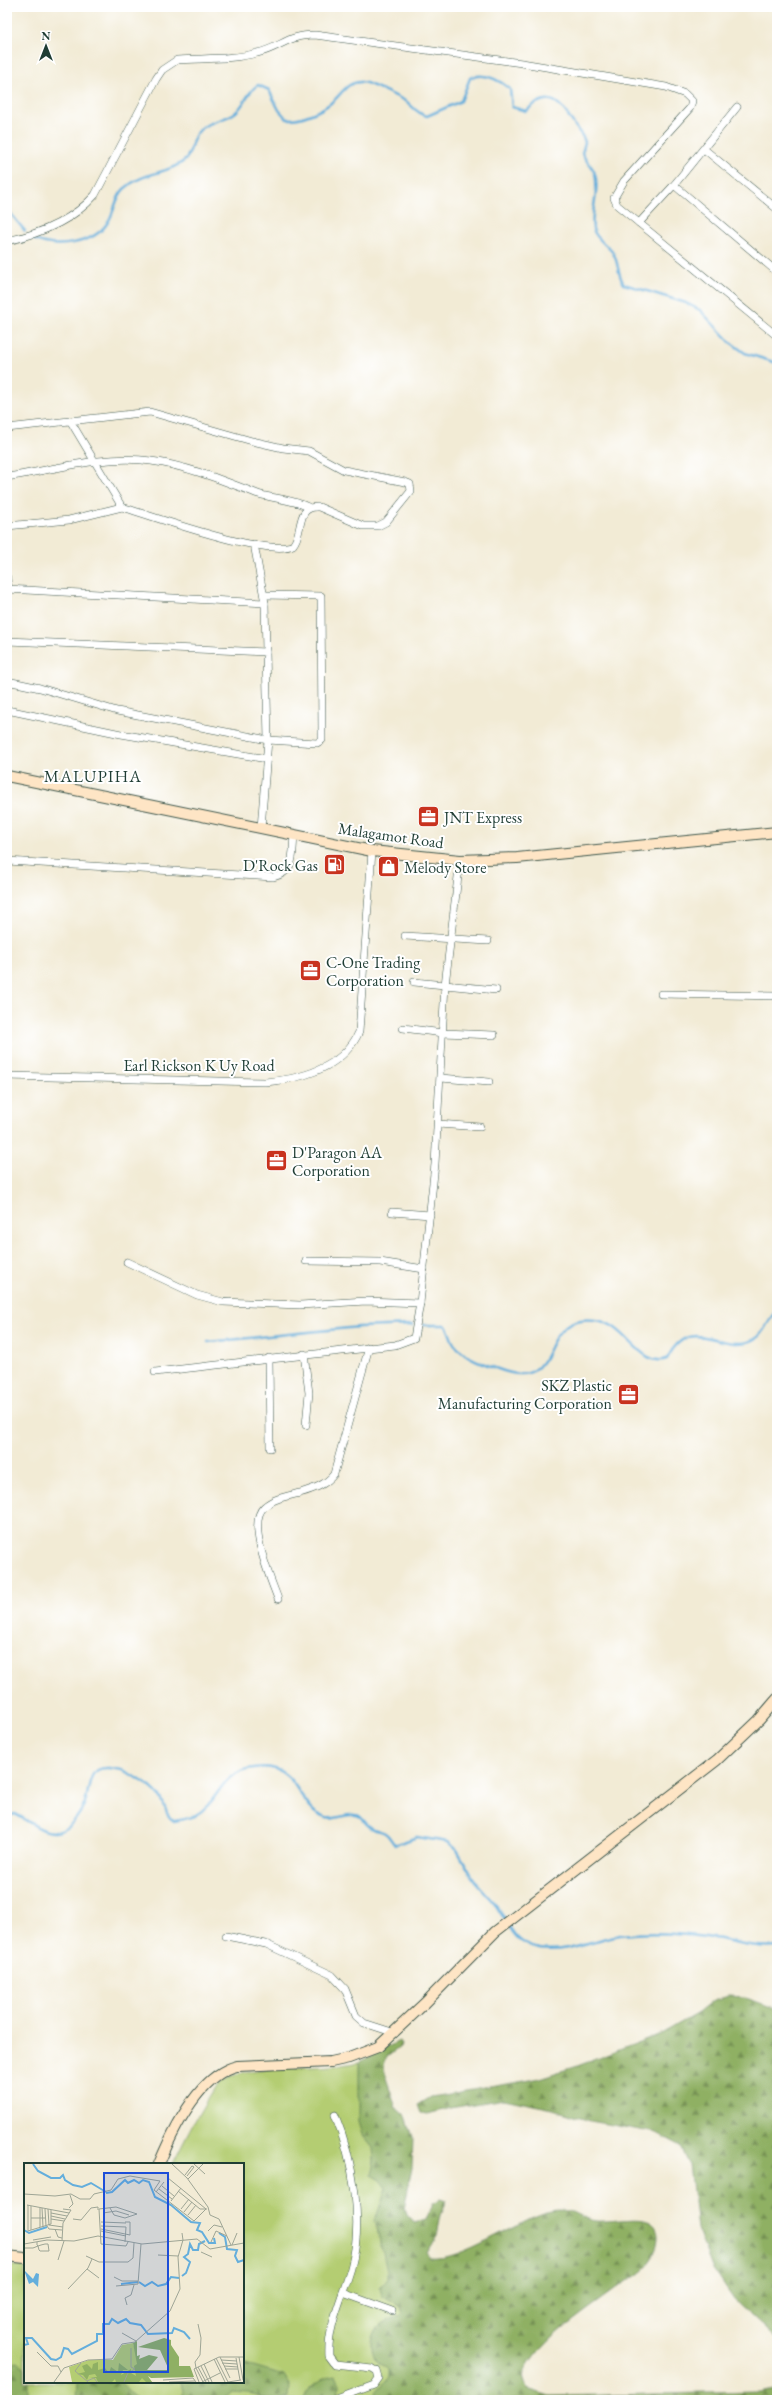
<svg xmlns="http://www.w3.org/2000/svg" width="784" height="2407" viewBox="0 0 784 2407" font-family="'EB Garamond',serif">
<defs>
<pattern id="forest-firs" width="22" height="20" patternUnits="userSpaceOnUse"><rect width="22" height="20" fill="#8fb064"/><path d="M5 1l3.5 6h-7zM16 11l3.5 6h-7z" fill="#749053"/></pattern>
</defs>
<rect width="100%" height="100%" fill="#fff"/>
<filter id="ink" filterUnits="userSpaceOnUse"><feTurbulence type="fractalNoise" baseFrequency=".025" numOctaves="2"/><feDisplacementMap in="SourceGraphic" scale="8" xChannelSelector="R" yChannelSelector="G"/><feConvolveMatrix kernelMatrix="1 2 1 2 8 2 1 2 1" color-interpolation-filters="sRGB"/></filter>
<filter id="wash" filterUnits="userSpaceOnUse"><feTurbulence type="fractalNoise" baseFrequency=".012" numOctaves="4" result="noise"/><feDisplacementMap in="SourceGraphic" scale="16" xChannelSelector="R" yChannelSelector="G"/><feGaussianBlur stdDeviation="0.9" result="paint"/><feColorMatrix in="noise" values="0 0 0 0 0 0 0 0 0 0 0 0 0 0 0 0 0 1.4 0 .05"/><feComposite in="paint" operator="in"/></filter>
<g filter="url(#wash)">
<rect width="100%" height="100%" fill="#f2ebd5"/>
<path fill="#b4cd72" stroke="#6a8553" d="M359 2062 454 2400H7V2265L25 2267V2382H243V2164H173C180 2149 209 2091 220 2082 246 2061 323 2072 359 2062Z"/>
<g fill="url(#forest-firs)" stroke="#57764c">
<polygon points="729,1996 743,1997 777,2009 777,2340 734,2300 713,2269 697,2229 690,2165 681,2146 657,2133 590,2121 553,2109 504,2099 450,2108 428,2114 421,2113 418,2105 431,2097 536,2079 580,2065 661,2034 698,2013 714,2000"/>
<path d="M399 2041 401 2044 400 2047 387 2057 384 2063 385 2075 396 2107 406 2116 413 2137 412 2168 404 2208 406 2214 414 2223 426 2220 433 2203 441 2199 447 2201 441 2215 437 2235 426 2253 430 2258C461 2262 515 2221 547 2212 571 2205 578 2219 596 2221 624 2223 674 2204 653 2257 648 2268 634 2276 624 2283 591 2309 540 2338 523 2377L527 2389 550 2396 760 2392 777 2388V2400H378L376 2392 389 2377V2370C385 2365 379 2363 375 2358 372 2354 372 2348 372 2343 373 2323 390 2322 403 2314L401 2306 382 2295 380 2287 387 2280V2270L375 2221 386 2188 380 2180 371 2175 374 2160 373 2148 364 2137 359 2121V2062Z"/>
<polygon points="18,2362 25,2368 25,2382 29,2382 29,2400 7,2400 7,2365"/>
<path d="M243 2363 284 2375 290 2386 289 2398C276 2403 266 2399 255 2395 248 2392 239 2393 232 2392L223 2400H179L185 2391 181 2382H243Z"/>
<path d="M335 2376 339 2384 338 2400H302C311 2386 319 2378 335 2376Z"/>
<polygon points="76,2382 119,2382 133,2396 139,2400 75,2400"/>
</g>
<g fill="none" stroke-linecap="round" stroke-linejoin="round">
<g stroke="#64aedc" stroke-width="2.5">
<polyline points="7,209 25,231"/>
<path d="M31 238C54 250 94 245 108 222 115 211 115 198 124 189 144 171 166 175 184 161 193 153 190 140 198 132 208 120 225 121 236 112 245 105 248 90 258 85L269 90 279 110 287 119C300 120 322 111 332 102 342 94 347 81 362 82 367 82 402 99 407 102 414 108 418 114 427 116L461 101 470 78C484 72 499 80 510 89L512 107 526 111C557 82 565 115 583 137L585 142 582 153C585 161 593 166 595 174 600 191 590 211 593 229 596 239 607 245 613 253 619 263 617 274 624 284L686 303 700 310 730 342 745 353 777 363"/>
<path d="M423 1325H445C450 1330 450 1338 454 1344 457 1348 462 1351 465 1354 474 1361 488 1365 498 1369 565 1395 532 1313 595 1320 627 1323 639 1368 667 1359 691 1311 721 1356 755 1339 766 1333 767 1318 777 1311"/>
<polyline points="208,1342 359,1327 413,1325"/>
<path d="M7 1816 15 1814C26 1819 41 1832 54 1832 67 1833 79 1816 84 1805 91 1789 86 1766 109 1768 115 1769 122 1769 127 1772 138 1778 154 1788 161 1798 166 1807 165 1815 174 1821 180 1820 188 1819 194 1816 221 1802 218 1772 254 1768 261 1767 268 1766 275 1769 299 1777 301 1808 323 1817 333 1822 345 1813 356 1815 363 1816 363 1822 369 1826 374 1831 380 1830 385 1833 390 1836 391 1841 395 1845L417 1837 448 1842 457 1850 475 1881 494 1902 505 1920"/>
<path d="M508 1924C515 1938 524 1946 540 1949 567 1953 594 1939 620 1935 653 1931 688 1934 720 1939 740 1943 756 1948 777 1946"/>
</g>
</g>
</g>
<g filter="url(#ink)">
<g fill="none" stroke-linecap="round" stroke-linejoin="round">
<defs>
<g id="street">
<polyline points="704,149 777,209"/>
<polyline points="674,185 777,272"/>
<polyline points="639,223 674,185 737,107"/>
<path d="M7 241C40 234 73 220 95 195L156 79 162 70 177 60C203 58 231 60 257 53 281 48 286 35 315 35L522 63 666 87 685 94 692 101 690 108 624 181 614 198 617 205 777 336"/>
<path d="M7 428 150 412 252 441 283 448 309 451 344 470 405 482 410 484 411 491 386 522 378 526H363L319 507C295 505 304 532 293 545 269 558 152 516 122 507L71 422"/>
<path d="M7 477C53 470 105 454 151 461 188 466 224 481 258 494 275 499 292 499 308 507"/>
<polyline points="7,526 69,520 122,507"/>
<polyline points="254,544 265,603 266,652"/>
<polyline points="7,578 8,589"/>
<polyline points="7,589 265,603"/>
<polyline points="7,641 266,652 268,740 261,828"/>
<polyline points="7,681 40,688 117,711 268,740 317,743 322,740 322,736 321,596 264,595"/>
<polyline points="7,710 121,734 267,759"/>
<path d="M7 861 273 877C296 872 292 855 294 835"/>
<polyline points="405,936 488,941"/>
<polyline points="414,982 496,990"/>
<polyline points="661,994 777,996"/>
<polyline points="403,1028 443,1033 494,1035"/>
<path d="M7 1076 265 1082C301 1079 343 1068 359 1032L372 851"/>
<polyline points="441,1078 489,1082"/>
<polyline points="438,1124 480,1127"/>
<polyline points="392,1212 430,1215"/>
<polyline points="306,1261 380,1262 424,1269"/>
<polyline points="127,1262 197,1295 223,1302 300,1305 366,1301 420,1303"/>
<polyline points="304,1354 309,1393 306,1425"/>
<polyline points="269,1358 270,1448"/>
<polyline points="155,1372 395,1345 414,1338 420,1303 435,1164 445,985 460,860"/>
<path d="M278 1599C271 1580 246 1523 264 1507 274 1498 288 1496 300 1493 313 1489 326 1485 334 1474L369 1347"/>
<polyline points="226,1936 266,1944 332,1975 345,1989 356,2016 364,2023 395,2033"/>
<polyline points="343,2293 393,2311"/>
<path d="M334 2400 374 2385 379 2378 377 2371 372 2368 335 2364 329 2356C327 2327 343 2296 351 2268 364 2222 353 2159 335 2115"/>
</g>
<g id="secondary">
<polyline points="7,776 372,851 460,860 517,858 777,832"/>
<path d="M159 2164C173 2130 199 2075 237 2066L331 2062 349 2058 378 2047 425 2003 495 1932 717 1760 759 1720 777 1699"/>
<polyline points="7,2256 25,2258"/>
</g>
</defs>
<use href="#street" stroke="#3f574c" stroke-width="8"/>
<use href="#secondary" stroke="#3f574c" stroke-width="12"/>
<use href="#street" stroke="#fff" stroke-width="7"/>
<use href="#secondary" stroke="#fee5c5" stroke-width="10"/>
</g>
</g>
<defs>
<symbol id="office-square" viewBox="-11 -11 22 22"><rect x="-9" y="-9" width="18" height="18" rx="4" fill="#c8321e" stroke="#fff"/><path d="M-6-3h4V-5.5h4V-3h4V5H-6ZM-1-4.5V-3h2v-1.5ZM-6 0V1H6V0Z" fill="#fff"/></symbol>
<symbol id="fuel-square" viewBox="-11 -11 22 22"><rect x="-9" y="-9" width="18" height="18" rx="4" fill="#c8321e" stroke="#fff"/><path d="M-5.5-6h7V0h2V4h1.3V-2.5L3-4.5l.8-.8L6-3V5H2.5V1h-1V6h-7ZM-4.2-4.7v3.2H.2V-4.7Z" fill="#fff"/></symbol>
<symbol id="shop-square" viewBox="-11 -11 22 22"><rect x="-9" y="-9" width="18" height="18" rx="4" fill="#c8321e" stroke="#fff"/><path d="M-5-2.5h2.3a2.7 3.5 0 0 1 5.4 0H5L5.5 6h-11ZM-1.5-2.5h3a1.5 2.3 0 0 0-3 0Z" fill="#fff"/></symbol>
</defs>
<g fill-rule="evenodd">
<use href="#office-square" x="416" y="804" width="25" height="25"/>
<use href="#fuel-square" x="322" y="852" width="25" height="25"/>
<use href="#shop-square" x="376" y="854" width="25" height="25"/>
<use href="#office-square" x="298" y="958" width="25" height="25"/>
<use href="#office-square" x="264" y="1148" width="25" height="25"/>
<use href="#office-square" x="616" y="1382" width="25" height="25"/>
</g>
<g text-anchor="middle" stroke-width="4" stroke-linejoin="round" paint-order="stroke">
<g font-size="16" fill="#1f3d34" stroke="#fff" text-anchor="start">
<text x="444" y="823">JNT Express</text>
<text x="318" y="871" text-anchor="end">D'Rock Gas</text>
<text x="404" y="873">Melody Store</text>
<text x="326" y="968">C-One Trading<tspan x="326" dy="18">Corporation</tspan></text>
<text x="292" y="1158">D'Paragon AA<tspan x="292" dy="18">Corporation</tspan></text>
<text x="612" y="1391" text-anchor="end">SKZ Plastic<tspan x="612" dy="18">Manufacturing Corporation</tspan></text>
</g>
<g font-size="16" fill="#1f3d34" stroke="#fff">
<text transform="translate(391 835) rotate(8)" y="6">Malagamot Road</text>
<text x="199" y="1071">Earl Rickson K Uy Road</text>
</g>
<g font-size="17" letter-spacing="1" fill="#1f3d34" stroke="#fff">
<text x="93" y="782">MALUPIHA</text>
</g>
</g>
<g transform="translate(24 2163)">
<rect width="220" height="220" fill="#f2ebd5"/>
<path d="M109 180 117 209 128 219H48L45 204 65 197H89L98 182Z" fill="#b4cd72"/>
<path d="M140 175 147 177V182L155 194V203H166L170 214 127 215 124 213 128 219H122L118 215 115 219H92L91 216 88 219H74L72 215 66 214H73L71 211 65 212 63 217 59 212 53 211 61 209 58 203 63 201 68 206 69 201 74 199V207L81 205 85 210 87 204 94 209 95 200 104 207H99L97 212 107 206V210L112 213 110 203 113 201 109 180 113 178V193L116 192 115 196 125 192 134 194 123 207H145L136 187 114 184Z" fill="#8fb064"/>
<path d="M0 107 9 116 12 110 15 111 14 124 9 119 5 121Z" fill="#64aedc"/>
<path fill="none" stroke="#64aedc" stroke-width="2" d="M9 1 14 8 27 15H36L39 12 41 17 49 22 58 24 67 20 82 29M82 30 88 29 101 17 104 20 110 17 115 20 119 17 125 19 131 34 147 42 167 59 176 60 173 67 178 69 185 80H191L190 75M0 67 5 70 23 64M195 70 201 74 203 86 213 87 211 93 214 99 220 97M158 113 162 110 166 99 160 94 164 91 166 81 169 87H174L175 81 181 78M115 119 121 123 128 119 134 123 142 121 147 114 155 115M97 121 114 119M0 182 4 181 2 175H8L27 196 32 197 37 194 40 185 44 186 48 191 73 178V171H79V161H85L88 156 94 160 102 156 106 160 117 162 124 171 148 170 150 165 160 169 166 176"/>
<path fill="none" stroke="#9ea595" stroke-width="1" d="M148 1 163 15 184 44 186 52 195 56 207 82M170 1 181 11M161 12 168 3 170 4 163 13M144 15 182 46M164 16 179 1M138 23 150 33M135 26 148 36M154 28 176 46H183M132 29 140 19M0 31 31 33 47 31 56 36H66L70 31 87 27 94 16 106 13 136 18 130 27 170 58 182 46M147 38 157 25M3 42 45 50M4 42V68L27 61V47M7 43V67M16 45V64M18 45 19 64M45 45 49 41 46 32M86 45 90 52 101 55 113 51 92 44 75 46 77 81 102 83 104 79M21 46 22 63M24 46 25 62 39 64M157 46 165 36M160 49 168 39M27 50 43 53M79 50 92 48 105 52M164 52 172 42M27 53 41 56M7 55H21M27 56 40 58M49 56 57 57 67 45 74 44V47M77 59 102 60M23 63 25 66 38 67M77 63 102 64 101 79M31 66 34 74 38 75M77 66 106 72V59H101M77 68 102 73M184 68 190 62 198 64M9 77 27 74M38 78 39 60 47 47 39 46M187 79 192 68 203 73M0 81 23 77 50 78 74 73 118 81 173 76 186 86 220 80M208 82 213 70M0 85H9L14 83 17 82 21 81H24L25 88H16L15 87 14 83 13 82V79M177 89 188 94M134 92 154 93M62 93 75 99H104L109 95 110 80M34 97 40 78M63 106 75 115M90 114 98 118H114M92 123 114 121 117 81M44 126 64 105 68 96M103 142 101 135 107 132 110 122M98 170 112 178M13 189 27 203H34L37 209M196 194 206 215M215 194 219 217M192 195 204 219M212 195 216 217M190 196 201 219M197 197 213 198M57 200 51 208 64 219M198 200 213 201M180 201 188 219M177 203 185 219M200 203 214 204M174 204 182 219M172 205 171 199 176 192 177 175 174 161M172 205 179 219M201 206H214M139 217 169 215 172 219M63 218 70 215 73 219M30 219 40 205 64 197 88 196 98 181 111 179 146 148 156 126 154 94 159 77 158 70M100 219 104 210 111 206 107 204V185M145 219 171 218M175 219 170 206 195 194H220M178 219 196 210M204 219 217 217"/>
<path fill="#1d4ed8" fill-opacity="0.15" stroke="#1d4ed8" stroke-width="2" d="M80 10H144V209H80Z"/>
<rect width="220" height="220" fill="none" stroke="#1f3d34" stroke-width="2"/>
</g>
<rect width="784" height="2407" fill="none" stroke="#fff" stroke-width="24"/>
<g transform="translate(46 46)" stroke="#ffffff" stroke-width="3" paint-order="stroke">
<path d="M0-3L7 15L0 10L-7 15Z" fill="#1f3d34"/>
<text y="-6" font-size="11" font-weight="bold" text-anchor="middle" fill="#1f3d34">N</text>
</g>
</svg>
